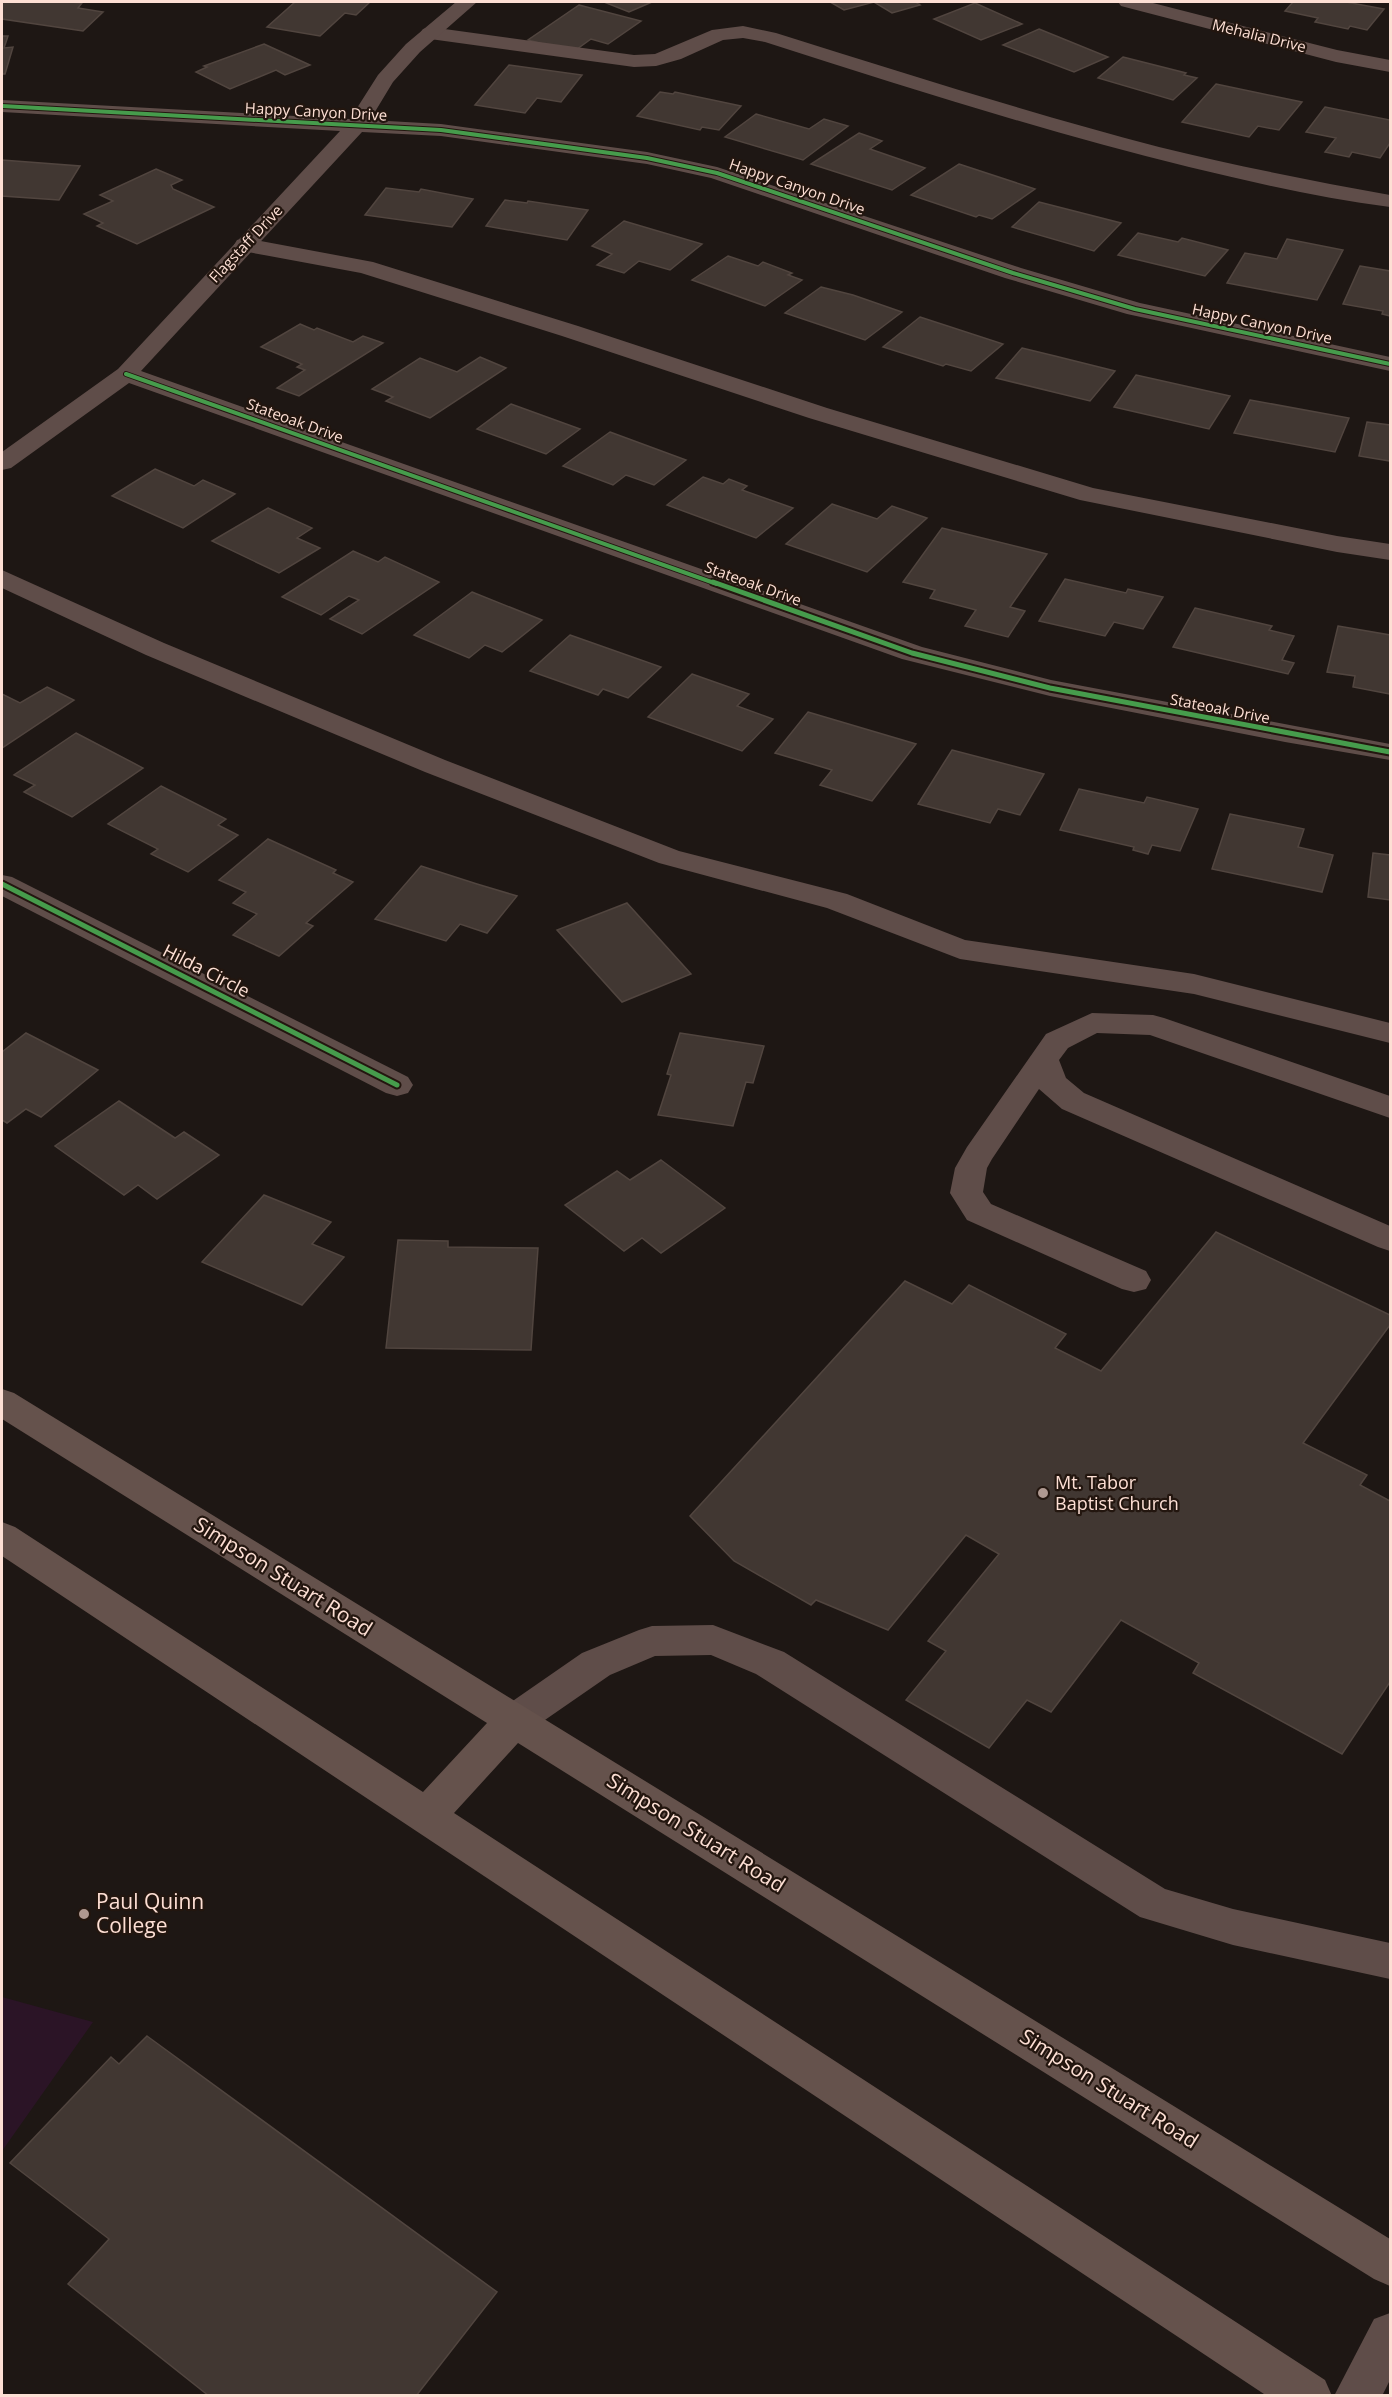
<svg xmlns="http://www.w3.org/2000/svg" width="1392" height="2397" viewBox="0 0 1392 2397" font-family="'Open Sans',sans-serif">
<rect width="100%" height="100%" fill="#1e1714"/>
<polygon fill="#2b1426" points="2,1997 93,2022 2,2151"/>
<g fill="#413732" stroke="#51453f" stroke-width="1.5">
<polygon points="2,2 70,2 82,3 78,8 103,12 83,31 2,19"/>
<polygon points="295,2 370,2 356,15 345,13 320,36 267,27"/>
<polygon points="604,2 652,2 629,12"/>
<polygon points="830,2 922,2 917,3 920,5 892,13 874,2 844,10"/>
<polygon points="1293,2 1346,2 1384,9 1367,30 1350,26 1348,29 1315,22 1318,18 1285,11"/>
<polygon points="975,3 1022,24 981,40 934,19"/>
<polygon points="579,5 641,21 608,44 591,39 573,52 528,40"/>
<polygon points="1039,29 1108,57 1074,72 1003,45"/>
<polygon points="2,36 8,36 4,48 13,47 5,74 2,74"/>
<polygon points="264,44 310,65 285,75 276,70 230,89 196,72 207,67 204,66"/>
<polygon points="1123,57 1186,73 1184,75 1197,78 1173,100 1098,78"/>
<polygon points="509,65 582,75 561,102 537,98 525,113 475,105"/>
<polygon points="1216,84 1278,97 1302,102 1279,130 1258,126 1249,137 1182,122"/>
<polygon points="660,92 673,94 675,92 741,106 719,130 702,127 700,130 637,116"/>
<polygon points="1325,107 1390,120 1390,143 1380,158 1352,152 1349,157 1325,152 1336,138 1306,132"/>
<polygon points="756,114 809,129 824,119 848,126 803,160 725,137"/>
<polygon points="859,133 882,141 870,149 925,168 892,190 811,164"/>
<polygon points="2,160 80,166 59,200 2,196"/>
<polygon points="959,164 1035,189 992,219 979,215 976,217 911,195"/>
<polygon points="156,169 182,180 171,185 173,189 214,207 137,244 97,226 103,223 84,214 113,201 100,195"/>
<polygon points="386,188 419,192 421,189 473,199 452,227 365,215"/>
<polygon points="505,200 527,203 528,201 588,210 567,240 486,226"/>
<polygon points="1039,202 1121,223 1094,251 1012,227"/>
<polygon points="624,221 702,244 670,270 639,261 624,273 597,265 612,254 592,246"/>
<polygon points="1138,233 1178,242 1182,238 1228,250 1205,276 1118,255"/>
<polygon points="1287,239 1343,250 1317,300 1227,283 1245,253 1277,259"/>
<polygon points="728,256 758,266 763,262 792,273 788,275 802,280 765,306 692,280"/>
<polygon points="1360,266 1390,271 1390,316 1382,314 1383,311 1343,304"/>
<polygon points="821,287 853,295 902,312 865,340 785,313"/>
<polygon points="920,317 1003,344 971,371 946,364 943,366 883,347"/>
<polygon points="300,324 314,330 317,328 353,342 363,336 383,343 299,396 277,388 305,370 297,367 302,364 261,347"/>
<polygon points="1022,348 1055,356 1115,371 1090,401 996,378"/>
<polygon points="480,357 506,368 430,418 386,401 393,397 372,389 420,358 457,372"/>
<polygon points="1136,375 1230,396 1209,429 1114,407"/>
<polygon points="1250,400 1349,418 1335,452 1234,433"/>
<polygon points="511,404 580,429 546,454 477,429"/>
<polygon points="1367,422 1390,425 1390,461 1359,456"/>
<polygon points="610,432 686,460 654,485 626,475 613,485 563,466"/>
<polygon points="155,469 194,486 203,480 235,494 183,528 112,496"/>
<polygon points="703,477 723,484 729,479 747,486 742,490 793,508 756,538 667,505"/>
<polygon points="832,504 877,519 892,506 927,518 867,572 786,544"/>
<polygon points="268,508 312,528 297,538 320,548 279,573 212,541"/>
<polygon points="942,528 1047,554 1010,607 1025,611 1008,637 965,626 976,610 930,598 935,590 903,582"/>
<polygon points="353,551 378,562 385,557 439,582 362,634 330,619 359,600 349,596 321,615 282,597"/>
<polygon points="1065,579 1126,593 1128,589 1163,597 1143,629 1114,622 1105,636 1039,621"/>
<polygon points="472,592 542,620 502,652 485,645 469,658 414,635"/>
<polygon points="1195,608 1272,626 1269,630 1294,636 1282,660 1294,663 1288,674 1173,647"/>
<polygon points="1338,626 1390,635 1390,694 1353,687 1355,676 1327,672"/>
<polygon points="570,635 661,667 628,698 603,689 598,695 530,671"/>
<polygon points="692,674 749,694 737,706 773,719 742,751 648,717"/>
<polygon points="47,687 74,700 2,748 2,694 20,703"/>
<polygon points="808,712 916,744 872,801 820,785 832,770 775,753"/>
<polygon points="76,733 143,768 72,817 24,792 35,785 14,775"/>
<polygon points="952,750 1044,774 1020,815 998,809 990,823 918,804"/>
<polygon points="161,786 226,819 218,825 238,835 188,872 151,854 158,849 108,824"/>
<polygon points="1079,789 1144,803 1147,797 1198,809 1180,851 1152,845 1148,854 1133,850 1134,847 1060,830"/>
<polygon points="1230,814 1304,829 1298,847 1333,855 1322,892 1212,869"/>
<polygon points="268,839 336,870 333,873 353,882 306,923 313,926 279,956 233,935 257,914 233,903 246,892 219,880"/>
<polygon points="1373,853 1390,855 1390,900 1368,897"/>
<polygon points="421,866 477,884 517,896 487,933 460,924 446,941 375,919"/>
<polygon points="627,903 691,974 622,1002 557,930"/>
<polygon points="26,1033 98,1070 41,1117 26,1109 7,1123 2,1120 2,1052"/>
<polygon points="680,1033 764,1046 753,1083 746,1082 733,1126 658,1115 671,1075 667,1074"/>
<polygon points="119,1101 175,1138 184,1132 219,1155 157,1199 138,1185 124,1195 55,1146"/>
<polygon points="661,1160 725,1208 661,1253 642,1238 624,1251 565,1205 617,1171 630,1180"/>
<polygon points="264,1195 331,1222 312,1244 344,1257 302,1305 202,1262"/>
<polygon points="1216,1232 1390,1315 1390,1325 1303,1443 1367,1475 1360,1485 1390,1501 1390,1682 1342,1754 1193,1673 1199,1663 1121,1620 1051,1712 1027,1700 989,1748 906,1700 946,1651 928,1641 999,1554 966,1535 888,1630 816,1600 811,1605 734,1561 690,1516 905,1281 952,1304 969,1285 1066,1334 1055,1348 1101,1371"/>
<polygon points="398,1240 448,1241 448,1247 538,1248 531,1350 386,1348"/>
<polygon points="147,2036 497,2292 416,2396 209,2396 68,2284 109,2239 10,2163 111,2057 119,2064"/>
</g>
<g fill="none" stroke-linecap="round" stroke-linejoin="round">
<g fill="#5f4d49" fill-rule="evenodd">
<path d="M743 26 776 33C903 73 1030 113 1159 147 1236 166 1313 181 1390 195V207C1323 199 1256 183 1189 167 1046 132 906 87 765 42L743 38 723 40 681 59 656 66 634 67 430 39 423 37 420 33 423 29 430 27 634 55 655 54 712 30Z"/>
<polygon points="245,238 373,262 578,326 827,408 1093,488 1337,536 1390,544 1390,560 1337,552 1080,500 809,418 562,336 361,273 237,250 234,245 237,240"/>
<polygon points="2,570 164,643 445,760 679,851 847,894 965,940 1194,974 1390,1023 1390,1043 1194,994 960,959 827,908 659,863 425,772 146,655 2,588"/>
<polygon points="1092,1013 1153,1015 1164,1018 1390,1096 1390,1118 1150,1035 1097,1033 1068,1048 1059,1060 1066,1078 1084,1093 1390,1226 1390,1251 1378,1247 1062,1109 1039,1089 992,1159 987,1168 983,1192 991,1204 1146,1271 1151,1280 1146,1289 1134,1292 1122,1289 967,1220 950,1193 955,1168 967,1147 1046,1034"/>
<polygon points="713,1625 784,1652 1165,1889 1233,1909 1390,1943 1390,1979 1233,1945 1140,1917 756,1674 711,1655 655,1656 610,1675 529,1731 515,1736 501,1731 496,1720 501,1709 582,1653 639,1630 652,1626"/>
</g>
<g fill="#5f4d49" fill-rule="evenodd">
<polygon points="456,2 477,2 420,52 393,82 370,120 441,124 647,152 717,167 1021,268 1140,303 1390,357 1390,371 1127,314 1005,278 711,178 647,164 441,136 362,132 141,371 922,647 1051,680 1390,744 1390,760 1285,742 1050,696 902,659 129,383 11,468 2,470 2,452 118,369 340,131 2,112 2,100 350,119 378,75 406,44"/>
<polygon points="1118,2 1149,2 1337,50 1390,60 1390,72 1336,62 1121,6"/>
<polygon points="2,875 12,877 408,1077 413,1085 408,1093 397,1096 386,1093 2,896"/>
</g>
<polygon fill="#5f4d49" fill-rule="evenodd" points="1390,2313 1390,2380 1382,2396 1334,2396 1374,2319"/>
<polygon fill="#65524c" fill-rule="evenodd" points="2,1389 14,1393 1390,2239 1390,2286 1374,2279 518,1743 454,1813 1325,2380 1332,2396 1267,2396 2,1556 2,1522 15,1527 423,1792 487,1723 2,1419"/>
<defs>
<g id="cycleway-far1">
<polyline points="2,106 441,130 647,158 717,173 1013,273 1135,309 1390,364"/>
<polyline points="126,374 717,584"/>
</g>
<g id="cycleway">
<polyline points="713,582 912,653 1050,688 1390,752"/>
<polyline points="2,884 397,1085"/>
</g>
</defs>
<use href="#cycleway-far1" stroke="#23160f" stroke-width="6"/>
<use href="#cycleway" stroke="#23160f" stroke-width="9"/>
<use href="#cycleway-far1" stroke="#469c4c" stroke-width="4"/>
<use href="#cycleway" stroke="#469c4c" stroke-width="5"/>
</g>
<g fill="#af9991" stroke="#23160f" stroke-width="2">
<circle cx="1043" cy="1493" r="6"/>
<circle cx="84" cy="1914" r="6"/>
</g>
<g text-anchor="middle" stroke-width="4.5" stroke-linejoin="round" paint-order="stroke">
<g font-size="15" fill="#fddfd4" stroke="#23160f">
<text transform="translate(1259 36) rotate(14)" y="5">Mehalia Drive</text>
<text transform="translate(316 112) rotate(3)" y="5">Happy Canyon Drive</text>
<text transform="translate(797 187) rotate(19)" y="5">Happy Canyon Drive</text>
<text transform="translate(246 244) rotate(-47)" y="5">Flagstaff Drive</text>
<text transform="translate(1262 324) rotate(12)" y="5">Happy Canyon Drive</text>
<text transform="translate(295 421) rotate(20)" y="5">Stateoak Drive</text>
<text transform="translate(753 584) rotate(20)" y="5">Stateoak Drive</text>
<text transform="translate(1220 709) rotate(11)" y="5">Stateoak Drive</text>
</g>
<g font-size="18" fill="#fddfd4" stroke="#23160f">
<text transform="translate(206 971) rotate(27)" y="6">Hilda Circle</text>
</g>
<g font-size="18" fill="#fddfd4" stroke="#23160f" text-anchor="start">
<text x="1055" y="1489">Mt. Tabor<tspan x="1055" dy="21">Baptist Church</tspan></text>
</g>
<g font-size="21" fill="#fddfd4" stroke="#23160f">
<text transform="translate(283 1577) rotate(32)" y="7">Simpson Stuart Road</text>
<text transform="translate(696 1833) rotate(32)" y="7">Simpson Stuart Road</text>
<text transform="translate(1109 2089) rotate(32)" y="7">Simpson Stuart Road</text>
</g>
<g font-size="21" fill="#fddfd4" stroke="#23160f" text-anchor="start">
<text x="96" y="1909">Paul Quinn<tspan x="96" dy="24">College</tspan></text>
</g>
</g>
<rect width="1392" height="2397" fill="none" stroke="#fddfd4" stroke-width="6"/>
</svg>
